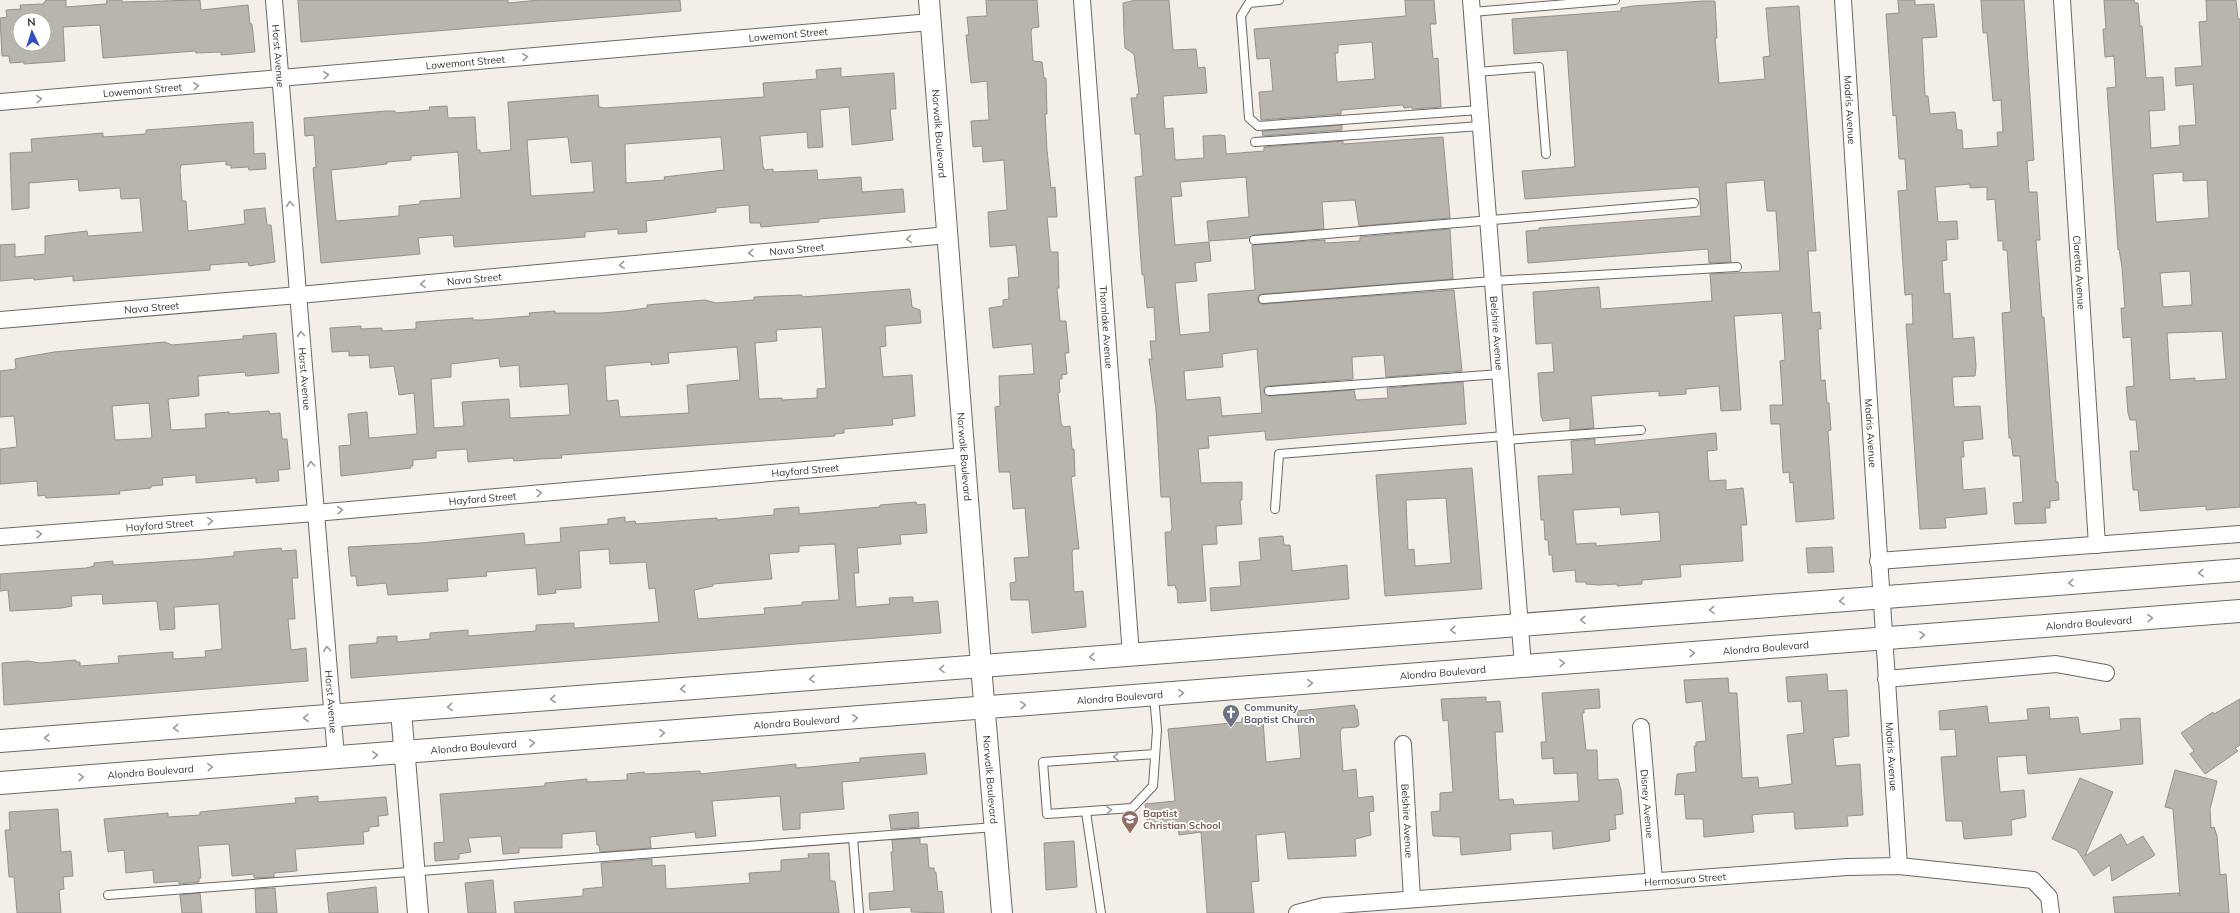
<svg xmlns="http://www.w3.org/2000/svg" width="2240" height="913" viewBox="0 0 2240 913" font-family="Mulish,sans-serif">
<rect width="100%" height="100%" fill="#f4eee9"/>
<g fill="#b8b4ae" stroke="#96918c" fill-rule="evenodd">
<path d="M46 0H66V7L106 4 107 0H122V2L200 0 201 10 248 5 250 24H252L255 52 221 55V52L196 53 195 51 103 58 100 25 63 27 65 61 24 64V62L10 63 9 56H2L0 18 7 17 6 10 21 9 20 5 43 4ZM20 20H44V44H20Z"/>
<polygon points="298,0 508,0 508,3 540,0 680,0 681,11 301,42"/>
<polygon points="986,0 1037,0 1039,27 1032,28 1031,32 1033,61 1042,62 1044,78 1046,78 1047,114 1045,114 1047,150 1051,188 1055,187 1057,217 1047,217 1050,249 1051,252 1058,252 1059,288 1057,288 1060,321 1066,321 1069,353 1065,353 1067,374 1062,375 1062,379 1059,379 1060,392 1058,393 1061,423 1063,427 1070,426 1072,449 1074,449 1075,476 1071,477 1079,549 1073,549 1072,553 1074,592 1083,591 1086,627 1032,633 1029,600 1011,600 1010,583 1016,582 1014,558 1029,557 1025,508 1013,509 1010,472 999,472 995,407 1000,406 999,376 1034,374 1032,344 993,348 989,308 1003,306 1003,300 1009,299 1008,278 1019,277 1016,245 990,247 988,212 1007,210 1004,160 983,162 982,146 973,147 971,121 989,120 987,81 971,83 966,35 969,35 967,17 987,16"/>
<path d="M1136 0H1169L1173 50 1196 49 1198 68 1205 67 1207 93 1163 96 1165 129 1173 128 1175 160 1204 158 1203 136 1221 135 1225 136 1226 154 1264 151V147L1343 141V144L1443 137 1450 218 1359 226 1355 200 1322 202 1324 229 1254 235 1249 238 1209 241 1207 221 1249 217 1246 177 1180 182 1182 196 1171 197 1175 245 1209 242 1211 261 1195 263 1197 281 1175 283 1180 335 1210 332 1208 294 1255 290 1252 245 1325 240V243L1360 241V237L1450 229 1453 279 1263 294 1258 296V302L1263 304 1454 290 1462 371 1386 377 1384 355 1352 357 1353 379 1269 386 1264 388V392L1269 396 1354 390 1356 400 1388 398 1387 388 1463 382 1466 424 1272 440H1266L1265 431 1208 436 1209 448 1198 449 1201 483 1242 482V500H1240L1242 524 1216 526 1217 544 1202 545 1206 601 1178 603 1177 589H1176L1175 585 1168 586 1165 532H1171L1172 528 1170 499V497H1161L1156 409 1149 359H1152L1150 341H1156L1154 307 1147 308 1144 275H1142L1135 177 1143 176 1140 134H1135L1131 98H1137V94H1139L1134 54 1125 48 1124 33 1123 3ZM1257 349 1262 413 1222 416 1220 397 1186 400 1184 371 1223 367 1222 354Z"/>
<path d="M1405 0H1434L1436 24H1430L1433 59 1438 58 1441 107 1412 109V107L1404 108 1403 105 1341 110V114L1261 120 1259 92 1273 91 1270 58 1257 59 1254 29 1406 16ZM1372 42 1375 79 1337 82 1335 53H1338V45Z"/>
<polygon points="1898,0 1915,0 1915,5 1934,4 1937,37 1922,38 1925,96 1928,96 1930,114 1955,112 1957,130 1962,130 1963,149 1998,146 1997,132 2003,132 2001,100 1993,101 1987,33 1983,33 1981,0 2024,0 2034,160 2027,161 2029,192 2037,192 2040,240 2036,240 2042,317 2044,317 2056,482 2058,482 2059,500 2050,501 2050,508 2045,508 2046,523 2015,524 2013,503 2023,502 2020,456 2013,456 2011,438 2009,438 2002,313 2011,312 2007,250 2003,250 2003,241 1998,241 1995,199 1987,200 1987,187 1970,188 1970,184 1935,187 1938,222 1957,221 1958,239 1946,240 1947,260 1942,261 1944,294 1950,293 1953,339 1974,337 1976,366 1975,376 1952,377 1954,407 1980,406 1983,439 1963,441 1964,457 1961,457 1963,490 1985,488 1987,514 1945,518 1946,528 1920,529 1906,324 1913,324 1912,294 1905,295 1898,191 1907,190 1905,159 1899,159 1896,115 1893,116 1886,14 1899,13"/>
<path d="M2104 0H2134L2135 3H2138L2140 26H2142L2146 78 2163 77 2165 110 2149 111 2151 148 2180 145 2179 126 2196 125 2193 84 2176 86 2175 68 2202 66 2199 22 2207 21 2206 0H2236L2238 19H2240V507L2206 510V506L2140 511 2138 490H2133L2130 451H2139L2136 420H2130L2128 413 2126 387 2134 386 2131 337 2123 338 2121 308H2125L2122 267 2119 249 2118 250 2107 88 2116 87 2114 56 2105 57 2103 29H2106ZM2183 172V181L2207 180 2209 218 2156 222 2153 174ZM2190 271 2192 305 2163 307 2160 273ZM2222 331 2226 379 2195 381V378L2170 380 2167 333Z"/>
<polygon points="1703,1 1715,1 1717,38 1715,38 1719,83 1765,79 1763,57 1770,56 1766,8 1799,6 1816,251 1808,251 1812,313 1820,312 1821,329 1818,329 1821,381 1825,380 1827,403 1829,403 1831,430 1828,431 1834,519 1796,522 1793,482 1790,483 1789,472 1783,473 1780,424 1771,424 1770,405 1783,405 1780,361 1785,360 1782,313 1734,316 1741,410 1721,411 1719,386 1686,389 1686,394 1659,396 1659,391 1591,396 1594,428 1570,430 1570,418 1543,421 1541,416 1538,373 1554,372 1552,343 1536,344 1533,292 1599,287 1601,309 1712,301 1710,274 1780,271 1776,211 1767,211 1764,180 1726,183 1731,262 1709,263 1708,249 1528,263 1526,231 1539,230 1539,228 1701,216 1699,187 1525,199 1522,171 1575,167 1567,50 1514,54 1512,19 1621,11 1621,8 1633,6"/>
<path d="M841 68V77L894 73 896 109H890L893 140 852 145 849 107 820 110 823 147 808 148 807 132 760 136 763 167 765 170 773 169V172L817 170 818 180 861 177 862 192 903 189 905 212 819 219V222L761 227 760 223H750L749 205 716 208V212L646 221 647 232 618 234V229L585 232V237L454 247 453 235 418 238 420 254 321 263 313 168 316 167 314 135 305 136 304 118 386 111H395L396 113 430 110 429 107 447 106 448 118 475 117 477 150H480V153L511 150 508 102 598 95 599 107 605 108 764 97 763 83 817 79 816 70ZM568 137 571 163 592 161 594 192 531 196 527 140ZM721 137 724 170 664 177 665 180 626 183 625 144ZM458 152 461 198 420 201V204L399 206V216L336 221 331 170 387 164V162L411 160V156Z"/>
<polygon points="253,122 254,154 265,153 266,169 249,170 248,167 231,168 231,165 226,165 226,161 181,165 180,170 182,201 186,201 188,231 245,224 244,210 265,208 267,225 271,225 275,262 249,266 248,262 210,265 210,270 95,279 73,281 73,276 34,280 33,278 0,281 0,245 15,244 15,257 45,254 45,236 87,231 88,236 143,232 140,198 121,199 120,188 79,191 78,179 29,183 29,208 12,210 10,153 32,152 31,139 103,133 103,137 146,134 146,130"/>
<polygon points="1342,125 1342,130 1263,136 1262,131"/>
<path d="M910 289 912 307 920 310 921 323 885 326 886 346 880 347 883 377 912 375 915 416 892 419 893 425 844 429V433L835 434V436L561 455 562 458 539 459 514 461 513 458 468 462 467 449 436 451V458L413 460V466H410L411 468 341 476 339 446 351 445 348 414 367 412 369 438 417 434 414 393 399 395 394 366 370 368 369 355 349 356V351L332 352 330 328 361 326V329L382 328V331L416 329V322L473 318V320H482L530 316 529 313 555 311V313H602L625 311 647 308V305L669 303 705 300 716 303 754 300V297L773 296 802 295V297ZM822 327 826 388 817 389V398L782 400V398L759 399 755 343 777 341 776 330ZM737 347 740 380 687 385 689 413 620 417 618 400 607 401 605 366 651 362V365L669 363 668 353ZM499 358 500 367 519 365 520 387 568 384 570 415 510 418 509 399 462 402 464 426 434 428 431 379 451 377V364Z"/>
<path d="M276 333 279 373 246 376 245 372 198 376 199 396 168 399 171 430 206 428 205 414 229 412V414L269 411 270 414 280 413 282 439H287L290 469 278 470 279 481 256 483V478L196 483V475L162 478 163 485 151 486V488L119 491 120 494 46 498 45 495 38 496 37 481 0 484V449L17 447 14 416 0 417V371L16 369 15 359 54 352 165 342 172 345 243 339V336ZM149 403 152 438 115 440 112 406Z"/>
<path d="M1716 433 1717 450 1707 451 1709 481 1726 480V490L1743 488 1747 525H1741L1743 561 1680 565 1681 577 1642 580V584L1617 586V584L1598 585 1586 584V582H1576L1575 570 1553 572 1552 555H1549L1548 540H1545L1544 520H1541L1538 476 1573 474 1571 441 1595 439V445ZM1620 507 1621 515 1659 512 1661 541 1596 546V543L1576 544 1573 510Z"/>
<path d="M1472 468 1482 589 1385 596 1376 475ZM1446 498 1451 563 1415 566 1414 549 1408 550 1406 500Z"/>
<path d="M916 502 917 505 925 504 927 533 900 535 901 544 857 548 859 573H854L856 607 890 604 889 598 908 597H913V603L938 601 941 633 351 678 349 645 377 643V637L397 636V642L430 639V633L468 630V636L536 631V625L574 623V628L659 622 655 588 649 589 646 562 610 564 609 549 579 551 581 588 555 590 556 593 538 595 536 568 486 572 487 576 447 579 448 591 388 595 386 583 357 586 356 576H351L348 547 421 543 524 533 525 545 561 542 560 528 608 524V519L625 517V522L635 521 636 524 717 518V520L774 515V509L799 507V514L880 507V505ZM835 544 839 600 802 602V605L764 608 765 614 698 619 694 590 713 586V584L772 579 769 554 799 552V546Z"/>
<polygon points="1283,536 1284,545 1290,545 1292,571 1347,565 1349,599 1211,611 1210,588 1241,586 1239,562 1261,560 1259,538"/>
<polygon points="1832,547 1834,572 1808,573 1806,548"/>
<polygon points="281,548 282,551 296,550 298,578 292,578 295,619 288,619 291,650 306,648 308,681 4,705 2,663 28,661 40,663 76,660 76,662 80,662 80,666 119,663 118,656 173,652 173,659 206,657 205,651 222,649 219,604 174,607 175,629 160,630 157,602 155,601 103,604 102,594 71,596 72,606 62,608 10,611 8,590 0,591 0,574 86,568 94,566 94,563 113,561 113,565 204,559 234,556 234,552"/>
<polygon points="1827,674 1828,691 1847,690 1849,736 1833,738 1836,766 1860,764 1863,815 1847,816 1848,826 1795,829 1794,812 1760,814 1752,815 1754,832 1704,837 1703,819 1686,819 1684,794 1675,795 1677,774 1696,772 1694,746 1696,746 1696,742 1706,741 1702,701 1686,703 1684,680 1728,678 1729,693 1737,693 1742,778 1758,777 1759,788 1792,784 1787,735 1804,733 1801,701 1788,702 1786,677"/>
<polygon points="1599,689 1600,708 1584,709 1584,713 1582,713 1586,750 1597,750 1598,780 1618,779 1621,790 1623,814 1615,815 1616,829 1609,830 1610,841 1553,849 1552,831 1510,834 1511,850 1461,855 1460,837 1433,836 1431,812 1440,811 1440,793 1453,792 1448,720 1443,721 1441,699 1486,697 1486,702 1500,701 1503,732 1495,732 1499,800 1513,799 1514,805 1579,801 1577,773 1554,774 1553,758 1542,759 1541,742 1546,742 1542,693"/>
<polygon points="2240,699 2240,745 2235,748 2238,751 2205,774 2190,754 2194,751 2181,733 2213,712 2214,714"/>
<polygon points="1355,705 1355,709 1357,709 1359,725 1357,727 1342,728 1340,732 1343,771 1356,769 1358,798 1373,796 1374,811 1369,812 1371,835 1355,839 1356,856 1288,859 1285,832 1256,835 1259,881 1251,882 1254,913 1207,913 1201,832 1179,835 1178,825 1148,828 1145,804 1175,801 1168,729 1242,722 1242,718 1257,717 1257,720 1263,720 1266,762 1301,758 1297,711"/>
<polygon points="1987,706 1989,723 2028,720 2027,709 2049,707 2050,719 2078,717 2080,732 2082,734 2121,730 2120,719 2140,718 2143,764 2028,774 2026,755 1997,757 2000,792 2024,790 2026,817 2011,820 2012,835 1964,839 1962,821 1946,821 1941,757 1957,756 1955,729 1940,730 1939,711"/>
<polygon points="925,753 927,774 842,782 844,809 800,813 800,829 783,830 780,796 712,801 716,836 696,838 695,832 650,837 651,848 600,852 599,845 597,845 596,831 562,834 562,848 519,848 519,853 503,854 501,836 468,838 471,852 459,854 459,859 435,861 434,843 444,842 440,794 545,786 545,783 587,779 587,782 627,780 627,774 644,772 645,774 700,771 700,774 796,764 796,768 809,767 860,762 860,758"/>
<polygon points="2175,770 2217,781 2210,809 2211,828 2214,827 2217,836 2220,875 2226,874 2229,913 2115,913 2113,897 2179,893 2180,896 2173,809 2165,807"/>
<polygon points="2080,778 2113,792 2085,856 2121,834 2127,845 2143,836 2155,855 2112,881 2110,865 2094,876 2077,850 2052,839"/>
<polygon points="318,796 318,802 386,797 388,815 378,816 379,826 369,827 369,831 363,832 364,844 295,849 297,871 274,873 274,877 254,878 254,874 232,876 229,844 198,846 201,878 199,878 199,882 179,884 179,881 154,883 153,870 126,873 124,850 108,852 104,819 168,813 168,817 200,815 200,812 209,811 296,803 295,798"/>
<polygon points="58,809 61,852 71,851 73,876 63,877 64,889 59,890 61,913 17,913 14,877 9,877 7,850 5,830 10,830 9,812"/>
<polygon points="918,812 919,827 891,829 889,815"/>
<polygon points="920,838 920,844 927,844 929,868 934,868 934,872 936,872 938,892 942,891 944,913 911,912 911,907 870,910 869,893 894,891 891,852 893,852 892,840"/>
<polygon points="1074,841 1077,887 1046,890 1044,843"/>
<polygon points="829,853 830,881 835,881 839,913 515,913 514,902 583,896 583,889 603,887 601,863 652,859 652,866 665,865 666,889 750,883 749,873 781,871 781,860 809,858 808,854"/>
<polygon points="493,880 496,913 468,913 465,883"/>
<polygon points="376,887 378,913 329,913 327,893"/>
<polygon points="275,888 277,913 256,913 255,889"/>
<polygon points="200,893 202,913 182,913 180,895"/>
</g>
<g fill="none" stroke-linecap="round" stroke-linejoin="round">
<defs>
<g id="service">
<polyline points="1279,0 1249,3 1241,16 1249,118 1258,126 1479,110"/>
<polyline points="1472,12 1615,0"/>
<polyline points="1477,72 1539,67 1546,154"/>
<polyline points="1255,142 1481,126"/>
<polyline points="1254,240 1694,203"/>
<polyline points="1263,299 1493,281 1737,267"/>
<polyline points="1269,391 1500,374"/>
<polyline points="1505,440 1641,430"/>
<polyline points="1275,509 1279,454 1505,436"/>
<polyline points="1154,696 1157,730 1153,786 1132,808 1047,814 1043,762 1155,754"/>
<polyline points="1086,812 1101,913"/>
<polyline points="853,838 859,913"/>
<polyline points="108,895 995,827"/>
</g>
<g id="minor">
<path id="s1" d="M274 0 336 757"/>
<path id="s2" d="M1082 0 1131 655"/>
<path id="s3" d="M1471 0 1523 666"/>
<path id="s4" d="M1843 0 1899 866"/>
<path id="s5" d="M2062 0 2097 545"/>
<path id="s6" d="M0 102 931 22"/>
<path id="s7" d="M0 320 299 295 948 235"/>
<path id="s8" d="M0 537 315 513 965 456"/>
<polyline points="1878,561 2240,534"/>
<polyline points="1886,679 2056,664 2106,673"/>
<path id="s9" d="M1641 727 1654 881"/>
<path id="s10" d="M1403 744 1412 899"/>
<path id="s11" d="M1297 913 1324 906 1847 867 1899 866 2033 880 2049 897 2051 913"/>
</g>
<g id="tertiary">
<path id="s12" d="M929 0 981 666 1002 913"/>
<polyline points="401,711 418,913"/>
</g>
<g id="secondary">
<polyline points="0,741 2240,570"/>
<path id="s13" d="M0 783 2240 611"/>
</g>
</defs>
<use href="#service" stroke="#6c6762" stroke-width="10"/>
<use href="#minor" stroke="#6c6762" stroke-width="18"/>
<use href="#tertiary" stroke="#6c6762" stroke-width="22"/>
<use href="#secondary" stroke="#6c6762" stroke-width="24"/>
<use href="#service" stroke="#fff" stroke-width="8"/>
<use href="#minor" stroke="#fff" stroke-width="16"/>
<use href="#tertiary" stroke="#fff" stroke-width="20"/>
<use href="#secondary" stroke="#fff" stroke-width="22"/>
</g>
<defs><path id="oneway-chevron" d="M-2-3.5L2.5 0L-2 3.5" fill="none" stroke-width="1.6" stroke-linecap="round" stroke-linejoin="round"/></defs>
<g stroke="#9c9b9a">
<use href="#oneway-chevron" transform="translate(525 57) rotate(-5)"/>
<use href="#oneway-chevron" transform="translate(326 75) rotate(-5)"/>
<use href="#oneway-chevron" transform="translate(196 86) rotate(-5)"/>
<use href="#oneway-chevron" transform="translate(39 99) rotate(-5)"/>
<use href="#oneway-chevron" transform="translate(290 204) rotate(-95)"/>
<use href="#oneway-chevron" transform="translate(909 239) rotate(175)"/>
<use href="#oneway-chevron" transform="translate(751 253) rotate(175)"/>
<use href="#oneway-chevron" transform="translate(622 265) rotate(175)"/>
<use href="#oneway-chevron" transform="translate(423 284) rotate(175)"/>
<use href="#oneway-chevron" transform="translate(301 334) rotate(-94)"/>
<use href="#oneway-chevron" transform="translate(311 464) rotate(-94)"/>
<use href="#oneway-chevron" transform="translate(539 493) rotate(-5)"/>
<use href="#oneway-chevron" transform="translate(340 510) rotate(-5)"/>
<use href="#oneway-chevron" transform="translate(210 521) rotate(-4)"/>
<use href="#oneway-chevron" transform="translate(39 534) rotate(-4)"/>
<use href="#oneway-chevron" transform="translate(2201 573) rotate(176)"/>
<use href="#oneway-chevron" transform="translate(2071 583) rotate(176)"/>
<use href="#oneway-chevron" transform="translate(1842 601) rotate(176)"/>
<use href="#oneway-chevron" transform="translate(1712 610) rotate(176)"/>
<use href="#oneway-chevron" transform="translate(2150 618) rotate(-4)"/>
<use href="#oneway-chevron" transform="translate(1583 620) rotate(176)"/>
<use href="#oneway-chevron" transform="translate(1453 630) rotate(176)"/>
<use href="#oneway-chevron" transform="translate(1922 635) rotate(-4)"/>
<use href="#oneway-chevron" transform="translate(327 649) rotate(-95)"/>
<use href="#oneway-chevron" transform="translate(1692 653) rotate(-4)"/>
<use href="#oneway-chevron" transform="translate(1092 657) rotate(176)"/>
<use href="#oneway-chevron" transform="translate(1562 663) rotate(-4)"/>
<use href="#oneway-chevron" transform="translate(942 669) rotate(176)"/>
<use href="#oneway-chevron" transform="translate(812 679) rotate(176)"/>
<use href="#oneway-chevron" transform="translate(1310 683) rotate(-4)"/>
<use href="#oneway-chevron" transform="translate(683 689) rotate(176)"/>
<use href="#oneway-chevron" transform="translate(1181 693) rotate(-4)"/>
<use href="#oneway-chevron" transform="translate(553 699) rotate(176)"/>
<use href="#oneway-chevron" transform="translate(1023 705) rotate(-4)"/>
<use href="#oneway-chevron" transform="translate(450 707) rotate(176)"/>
<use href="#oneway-chevron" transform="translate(306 718) rotate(176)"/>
<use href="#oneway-chevron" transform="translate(855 718) rotate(-4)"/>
<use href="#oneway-chevron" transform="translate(176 728) rotate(176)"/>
<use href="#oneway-chevron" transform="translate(662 733) rotate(-4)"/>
<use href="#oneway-chevron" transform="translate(47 738) rotate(176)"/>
<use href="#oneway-chevron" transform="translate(532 743) rotate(-4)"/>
<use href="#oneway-chevron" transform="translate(375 755) rotate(-4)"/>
<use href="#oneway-chevron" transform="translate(1116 757) rotate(176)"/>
<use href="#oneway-chevron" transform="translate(210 767) rotate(-4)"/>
<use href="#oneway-chevron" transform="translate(81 777) rotate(-4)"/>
<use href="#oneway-chevron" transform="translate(1109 810) rotate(-5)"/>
</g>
<defs>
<symbol id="church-pin" viewBox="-11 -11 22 30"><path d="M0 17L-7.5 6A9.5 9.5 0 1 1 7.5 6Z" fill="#6b7280" stroke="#fff"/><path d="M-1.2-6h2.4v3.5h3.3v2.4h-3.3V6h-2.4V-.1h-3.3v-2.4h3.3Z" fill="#fff"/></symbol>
<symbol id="school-pin" viewBox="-11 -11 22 30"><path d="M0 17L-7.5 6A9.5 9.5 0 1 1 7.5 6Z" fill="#8d6e63" stroke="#fff"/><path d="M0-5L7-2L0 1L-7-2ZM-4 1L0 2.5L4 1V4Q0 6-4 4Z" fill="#fff"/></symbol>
</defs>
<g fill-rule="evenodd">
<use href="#church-pin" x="1221" y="703" width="20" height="27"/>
<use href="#school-pin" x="1120" y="809" width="20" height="27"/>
</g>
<g text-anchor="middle" stroke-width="3.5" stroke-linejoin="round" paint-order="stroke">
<g font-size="10" fill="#393735" stroke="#fff">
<text dy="4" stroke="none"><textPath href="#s6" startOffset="791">Lowemont Street</textPath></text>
<text dy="4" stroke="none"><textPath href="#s1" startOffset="56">Horst Avenue</textPath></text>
<text dy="4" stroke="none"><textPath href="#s6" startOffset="467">Lowemont Street</textPath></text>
<text dy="4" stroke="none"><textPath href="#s6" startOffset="143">Lowemont Street</textPath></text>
<text dy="4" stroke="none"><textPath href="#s4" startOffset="110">Madris Avenue</textPath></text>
<text dy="4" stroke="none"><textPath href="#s12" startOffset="134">Norwalk Boulevard</textPath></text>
<text dy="4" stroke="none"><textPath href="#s7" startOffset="800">Nava Street</textPath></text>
<text dy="4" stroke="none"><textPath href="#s5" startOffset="273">Claretta Avenue</textPath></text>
<text dy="4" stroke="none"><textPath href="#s7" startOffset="476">Nava Street</textPath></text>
<text dy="4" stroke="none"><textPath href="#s7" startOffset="152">Nava Street</textPath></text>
<text dy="4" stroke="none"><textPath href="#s2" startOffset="328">Thornlake Avenue</textPath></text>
<text dy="4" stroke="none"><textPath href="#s3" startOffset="334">Belshire Avenue</textPath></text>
<text dy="4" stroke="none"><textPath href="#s1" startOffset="380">Horst Avenue</textPath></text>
<text dy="4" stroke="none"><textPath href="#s4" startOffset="434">Madris Avenue</textPath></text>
<text dy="4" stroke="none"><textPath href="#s12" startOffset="458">Norwalk Boulevard</textPath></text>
<text dy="4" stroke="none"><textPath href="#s8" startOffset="808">Hayford Street</textPath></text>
<text dy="4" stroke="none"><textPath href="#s8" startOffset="484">Hayford Street</textPath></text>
<text dy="4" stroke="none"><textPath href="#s8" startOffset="160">Hayford Street</textPath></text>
<text dy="4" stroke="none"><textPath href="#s13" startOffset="2095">Alondra Boulevard</textPath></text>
<text dy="4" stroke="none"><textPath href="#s13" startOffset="1771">Alondra Boulevard</textPath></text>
<text dy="4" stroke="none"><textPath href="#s13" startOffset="1447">Alondra Boulevard</textPath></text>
<text dy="4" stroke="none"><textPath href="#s13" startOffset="1123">Alondra Boulevard</textPath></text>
<text dy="4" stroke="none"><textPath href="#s1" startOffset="704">Horst Avenue</textPath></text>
<text dy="4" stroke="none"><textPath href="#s13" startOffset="799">Alondra Boulevard</textPath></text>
<text dy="4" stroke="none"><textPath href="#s13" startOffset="475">Alondra Boulevard</textPath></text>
<text dy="4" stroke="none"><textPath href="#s4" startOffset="758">Madris Avenue</textPath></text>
<text dy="4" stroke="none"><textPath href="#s13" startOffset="151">Alondra Boulevard</textPath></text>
<text dy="4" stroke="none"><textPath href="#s12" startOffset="782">Norwalk Boulevard</textPath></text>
<text dy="4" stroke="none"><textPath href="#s9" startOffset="77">Disney Avenue</textPath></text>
<text dy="4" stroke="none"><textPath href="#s10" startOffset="77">Belshire Avenue</textPath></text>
<text dy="4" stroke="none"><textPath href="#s11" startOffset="390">Hermosura Street</textPath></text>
</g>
<g font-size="10" font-weight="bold" fill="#5b616d" stroke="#fff" text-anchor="start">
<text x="1244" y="711">Community<tspan x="1244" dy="12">Baptist Church</tspan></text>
</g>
<g font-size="10" font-weight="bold" fill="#785e54" stroke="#fff" text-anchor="start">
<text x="1143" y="817">Baptist<tspan x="1143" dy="12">Christian School</tspan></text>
</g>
</g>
<g transform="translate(32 32) rotate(356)"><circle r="19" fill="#ffffff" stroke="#b0afae"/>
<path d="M0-3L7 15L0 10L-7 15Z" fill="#3251c1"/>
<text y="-6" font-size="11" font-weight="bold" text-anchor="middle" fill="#393735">N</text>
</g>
</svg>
